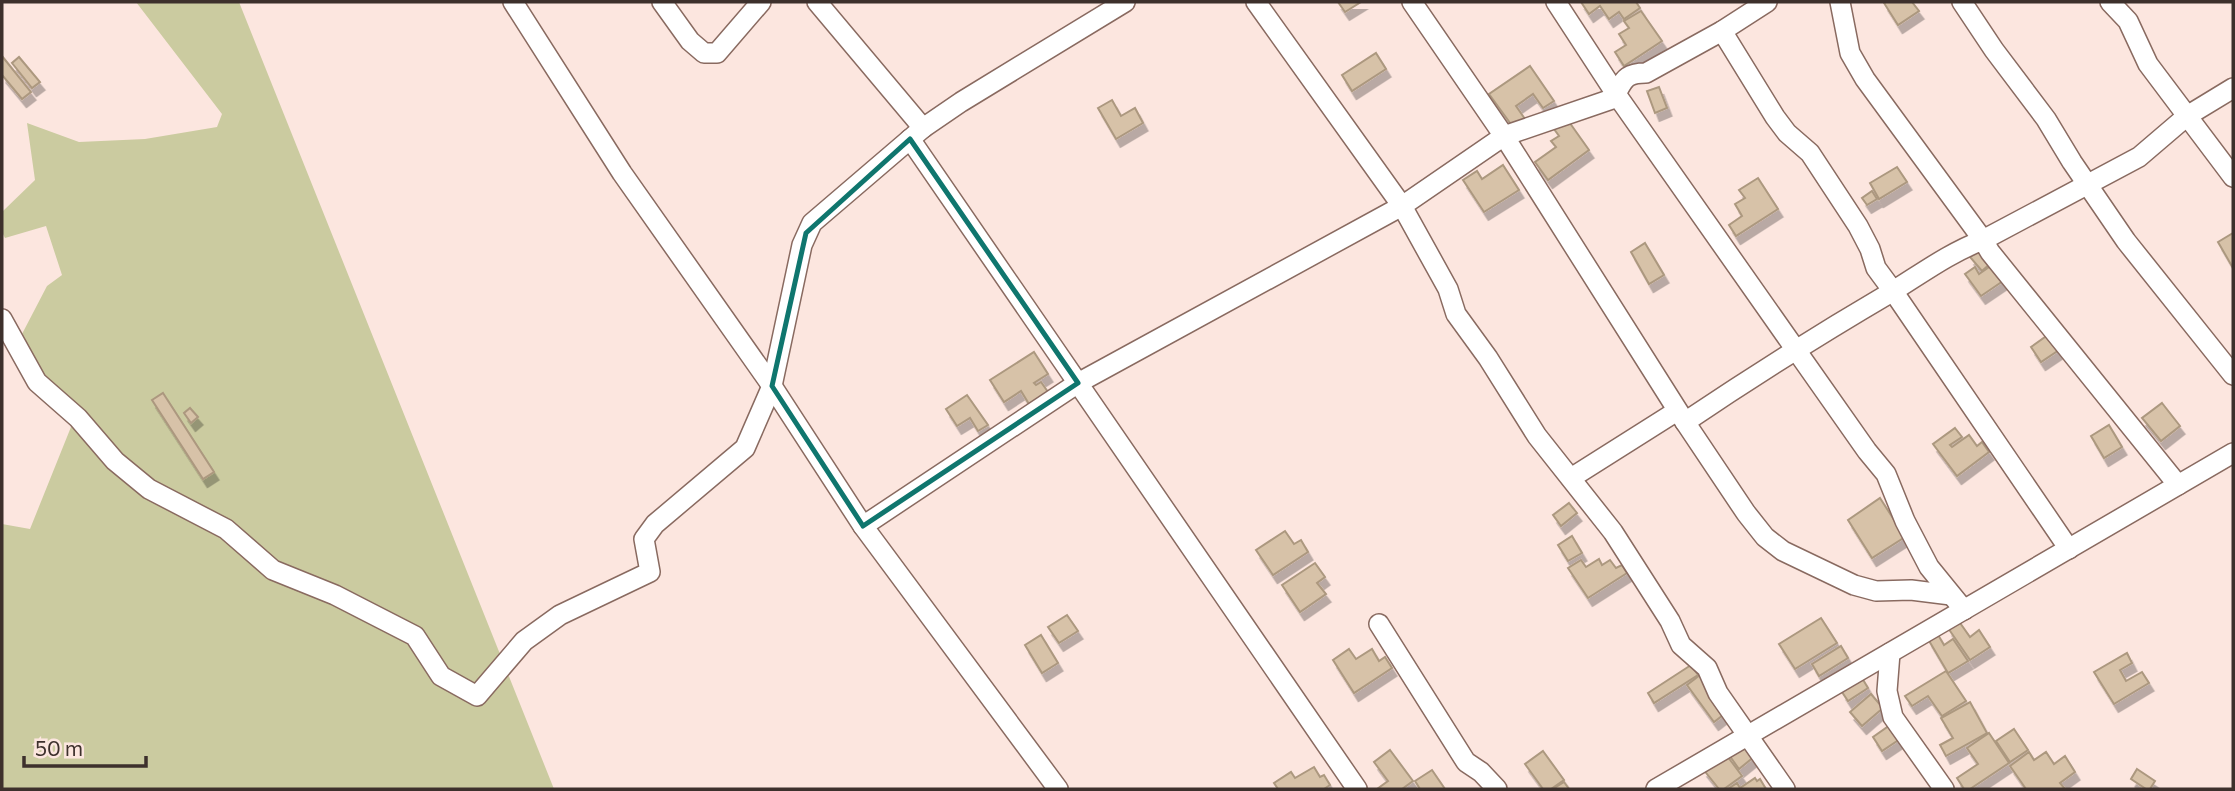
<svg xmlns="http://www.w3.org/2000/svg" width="2235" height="791" viewBox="0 0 2235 791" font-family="Commissioner,sans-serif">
<defs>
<filter id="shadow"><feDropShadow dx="4.5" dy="8" stdDeviation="0" flood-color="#0004"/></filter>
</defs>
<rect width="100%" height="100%" fill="#fce6df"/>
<polygon fill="#cbcba0" points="136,2 239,2 554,789 2,789 2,524 30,529 73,422 41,372 22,334 47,286 62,275 46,226 5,238 2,232 2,212 35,180 27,123 79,142 145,139 217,127 222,114"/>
<g fill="#d7c2a8" stroke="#ac987f" stroke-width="2" filter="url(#shadow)">
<polygon points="1338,2 1361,2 1345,12"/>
<polygon points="1581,2 1636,2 1640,8 1624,19 1619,12 1609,19 1600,6 1589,14"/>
<polygon points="1886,2 1912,2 1919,11 1898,25 1884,3"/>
<polygon points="1641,11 1662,41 1624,66 1615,52 1626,45 1619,34 1629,28 1624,21"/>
<polygon points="1376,53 1386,69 1352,91 1342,75"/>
<polygon points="2,56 31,92 22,99 2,75"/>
<polygon points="19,57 40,82 32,88 12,63"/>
<polygon points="1530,66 1554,101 1543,108 1533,94 1516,106 1525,119 1513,127 1489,94"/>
<polygon points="1659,87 1667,108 1655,113 1647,91"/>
<polygon points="1112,100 1121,116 1135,108 1143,123 1116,139 1098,108"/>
<polygon points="1567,119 1589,150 1548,180 1535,162 1556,147 1551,141 1559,136 1554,129"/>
<polygon points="1503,165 1519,190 1484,212 1463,180 1477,171 1482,179"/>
<polygon points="1897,167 1907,182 1879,199 1870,183"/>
<polygon points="1758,178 1778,209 1736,236 1729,225 1742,216 1735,204 1745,198 1739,190"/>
<polygon points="1872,191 1877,199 1867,205 1862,198"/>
<polygon points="2233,233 2233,268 2218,242"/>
<polygon points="1645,243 1664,275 1649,284 1631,252"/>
<polygon points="1981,249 1992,262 1982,271 1970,257"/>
<polygon points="1992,265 2003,281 1981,296 1965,274 1975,267 1979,274"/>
<polygon points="2052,332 2062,348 2041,362 2031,347"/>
<polygon points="1034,352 1048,374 1034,383 1036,385 1041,382 1048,392 1029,404 1021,391 1004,402 990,380"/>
<polygon points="163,393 214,472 203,479 152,400"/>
<polygon points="967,395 988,425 978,431 970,418 957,426 946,409"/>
<polygon points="2162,403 2180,426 2161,441 2142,418"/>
<polygon points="190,408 198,417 191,423 184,413"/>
<polygon points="2109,425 2122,447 2104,458 2091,436"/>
<polygon points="1955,428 1962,437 1950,445 1952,447 1969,435 1977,446 1982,442 1989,452 1957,476 1933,444"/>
<polygon points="1880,498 1905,537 1872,558 1848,520"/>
<polygon points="1569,503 1577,513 1561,526 1553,515"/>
<polygon points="1285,531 1294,544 1301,540 1308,552 1273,575 1256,550"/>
<polygon points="1572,536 1582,553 1568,561 1558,545"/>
<polygon points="1599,559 1602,565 1610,560 1616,568 1622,565 1627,573 1588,598 1568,568 1581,560 1586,567"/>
<polygon points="1315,563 1325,577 1317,583 1326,594 1300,612 1282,585"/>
<polygon points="1067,615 1078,631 1059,643 1048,627"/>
<polygon points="1821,618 1837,643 1795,669 1779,644"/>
<polygon points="1958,620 1970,637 1979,630 1990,647 1970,660 1948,628"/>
<polygon points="1937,633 1944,645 1953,639 1968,661 1948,673 1928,639"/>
<polygon points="1041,635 1058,663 1042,673 1025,645"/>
<polygon points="1841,646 1848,658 1819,676 1812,664"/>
<polygon points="1349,649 1356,659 1372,649 1379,661 1385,657 1392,668 1354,693 1333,660"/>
<polygon points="2127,653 2132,663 2120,670 2126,681 2142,672 2149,683 2114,704 2094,672"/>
<polygon points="1691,665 1698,675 1654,703 1648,693"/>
<polygon points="1946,671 1966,701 1942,716 1928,696 1912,706 1905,696"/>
<polygon points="1700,675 1727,712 1714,722 1687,685"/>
<polygon points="1862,678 1868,688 1848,701 1842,692"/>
<polygon points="1871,694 1883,708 1862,726 1850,712"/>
<polygon points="1970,702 1987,733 1946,756 1940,745 1953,738 1941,718"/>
<polygon points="1893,723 1903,737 1882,751 1873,737"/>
<polygon points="2014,729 2028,750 2010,762 1996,741"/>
<polygon points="1989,733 2009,763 1970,789 1964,789 1957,778 1978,764 1967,748"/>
<polygon points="1746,743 1755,756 1739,769 1729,755"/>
<polygon points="1390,750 1413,781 1402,789 1377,789 1388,781 1374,762"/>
<polygon points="1543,751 1564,780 1551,789 1543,789 1525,764"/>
<polygon points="2029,752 2034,760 2046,752 2054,764 2065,756 2075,772 2060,783 2065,789 2026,789 2010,766"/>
<polygon points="1725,753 1742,776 1724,789 1719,789 1703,769"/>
<polygon points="1314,767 1320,777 1324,775 1330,785 1324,789 1278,789 1274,783 1291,772 1295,778"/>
<polygon points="2137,769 2155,781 2150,789 2146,789 2131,779"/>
<polygon points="1432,770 1445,789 1420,789 1415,781"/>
<polygon points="1755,778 1757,781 1760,779 1766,789 1728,789 1737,783 1740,788"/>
<polygon points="1564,782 1569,789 1553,789"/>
</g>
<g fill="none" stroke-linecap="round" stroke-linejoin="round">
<defs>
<g id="minor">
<polyline points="513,2 622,173 772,386 863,526 1058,789"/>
<polyline points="662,2 690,41 704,53 717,53 761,2"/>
<polyline points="817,2 923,128"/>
<polyline points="1412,2 1504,136 1685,422 1746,513 1765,537 1783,551 1854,585 1876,591 1911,590 1951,595"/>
<polyline points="1556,2 1616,94 1867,451 1886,474 1905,521 1929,567 1964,610"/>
<path d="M1767 2 1722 31 1646 73C1621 73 1624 84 1612 99L1504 136 1402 206 1448 289 1456 314 1488 358 1537 436 1613 532 1670 621 1681 645 1707 668 1718 693 1785 789"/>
<polyline points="1840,2 1850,53 1865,79 1983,240 2139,157 2187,116 2233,88"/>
<polyline points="1962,2 1994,50 2046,119 2072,162 2126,241 2233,375"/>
<polyline points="2110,2 2128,21 2148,64 2233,177"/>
<polyline points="1722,31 1775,117 1787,133 1810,153 1858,226 1870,249 1876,268 1893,291 2069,549"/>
<polyline points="910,139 1357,789"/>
<polyline points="2,319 37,382 78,418 115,461 149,489 226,529 273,570 335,595 415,636 441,676 477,696 524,641 560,615 650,572 644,539 655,524 745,448 772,386 802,245 812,223 923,128 961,102 1125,2"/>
<path d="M1685 422C1752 377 1820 334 1890 293 1921 274 1949 253 1983 240L1990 252 2178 485"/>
<polyline points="1571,478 1677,411"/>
<polyline points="863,526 1078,383 1402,206 1256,2"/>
<polyline points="1379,624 1466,762 1481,772 1497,789"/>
<polyline points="1890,653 1887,691 1893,717 1944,789"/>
<polyline points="1656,789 2233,453"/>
</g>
</defs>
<use href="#minor" stroke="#896a60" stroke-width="22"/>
<use href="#minor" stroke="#fff" stroke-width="19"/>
</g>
<path fill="none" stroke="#0f766e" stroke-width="5" stroke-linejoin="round" d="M910 139 1078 383 863 526 772 386 806 233Z"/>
<rect width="2235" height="791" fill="none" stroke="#3d302c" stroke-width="7"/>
<path d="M24 756v10h122v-10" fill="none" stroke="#3d302c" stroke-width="3.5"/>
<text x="35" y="756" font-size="21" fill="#3d302c" stroke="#fce6df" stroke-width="5" paint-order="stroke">50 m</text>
</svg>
